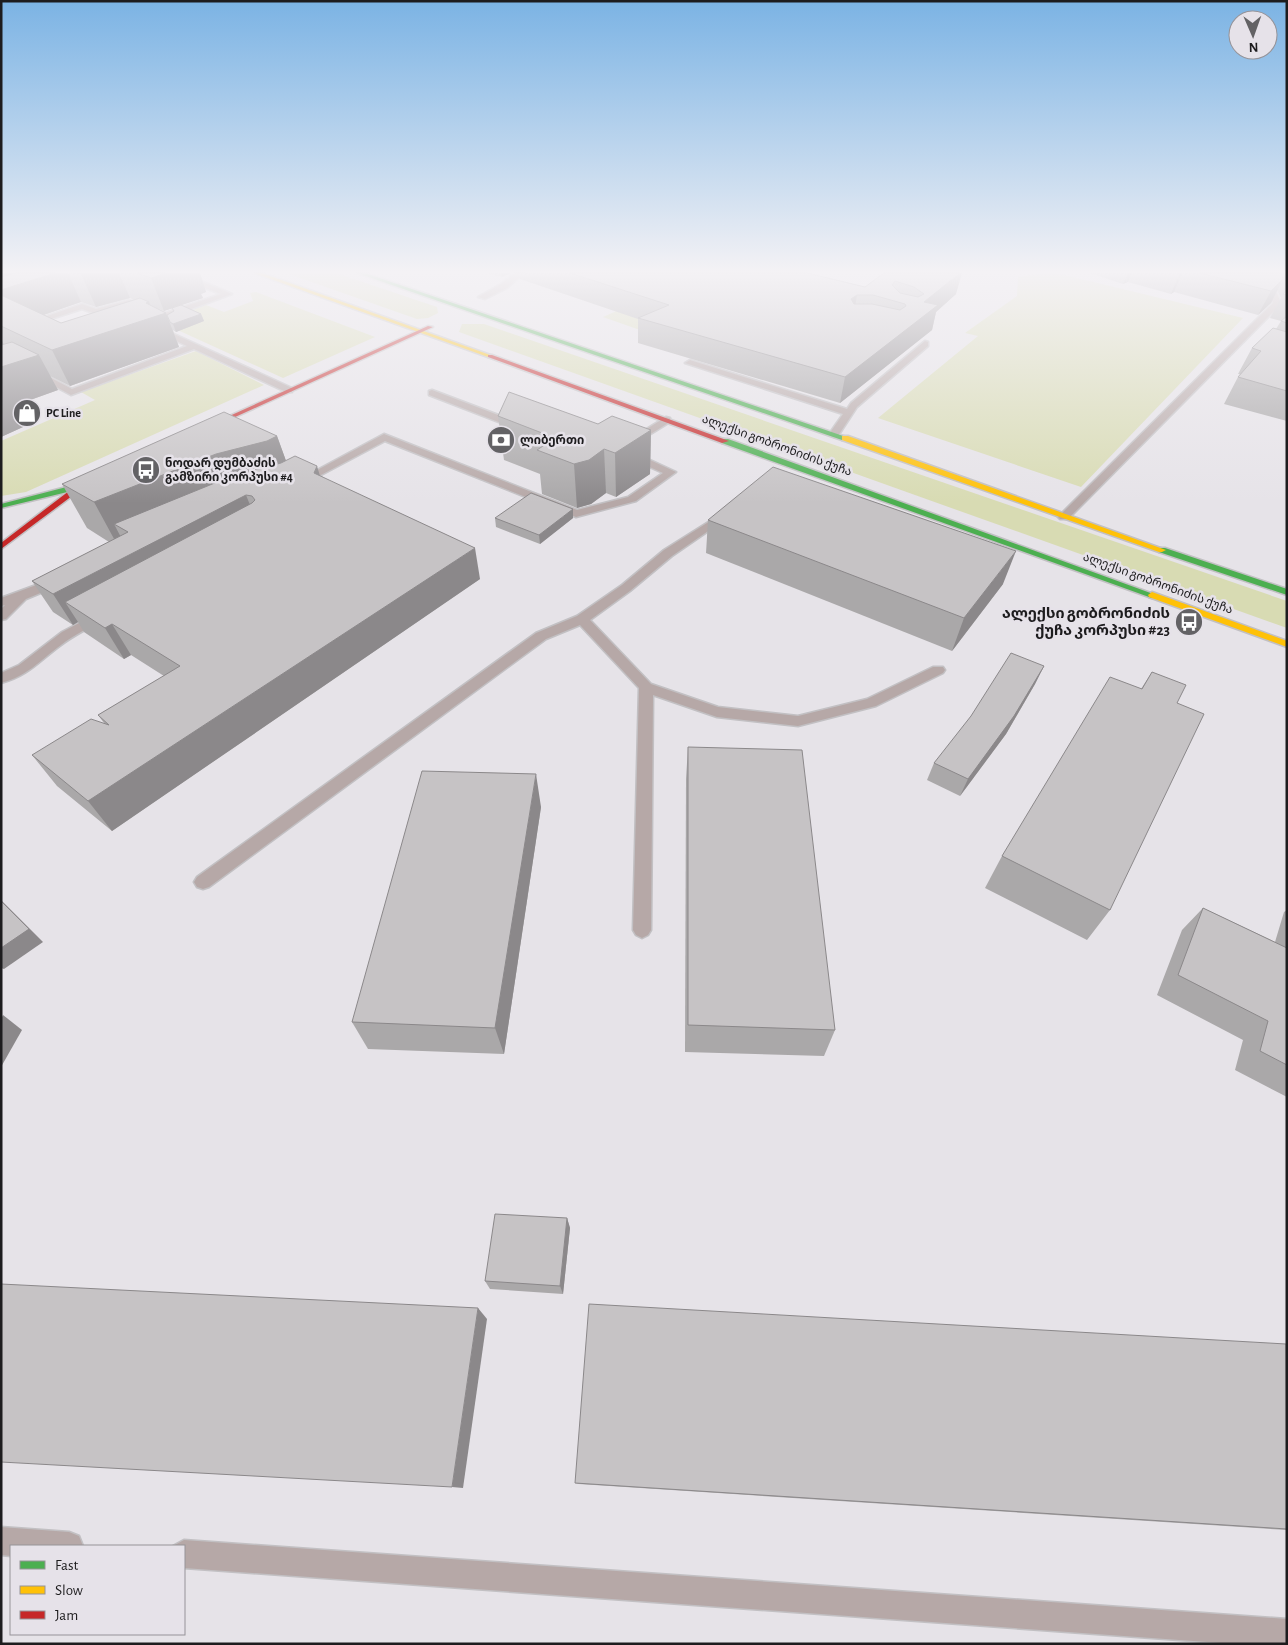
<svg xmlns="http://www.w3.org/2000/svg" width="1288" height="1645" viewBox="0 0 1288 1645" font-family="'Alegreya Sans','Noto Sans Georgian',sans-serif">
<rect width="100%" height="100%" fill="#e6e3e8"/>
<g fill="#d8dbb3">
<polygon points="286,273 336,273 437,307 438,313 428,318 417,319"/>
<polygon points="1047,273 1056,273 1243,318 1081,487 878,418 978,336 965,333 1017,296 1018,277"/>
<polygon points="256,292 375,337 283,378 160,322 206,305 224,312 253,301 250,293"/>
<polygon points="630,305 667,318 640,330 603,317"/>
<polygon points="462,324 484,324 1287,601 1287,628 459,332"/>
<polygon points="196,351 264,385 26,492 1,496 1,441 95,400 81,392"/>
</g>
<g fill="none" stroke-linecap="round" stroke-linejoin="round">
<defs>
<g id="lane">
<polygon points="515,273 524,273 507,288 485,299 478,297 501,284"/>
<polygon points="1256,273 1269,274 1281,303 1280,305 1068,519 1060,519 1058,517 1060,515 1273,303 1263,277"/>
<path d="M181 275H187L232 294 172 316 175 318 167 322V326L161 328 292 388V392H286L194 349 71 395 30 373 35 370 38 371 72 389 187 346 153 330 79 356 18 326 82 304 96 309 129 300 165 313 221 294 181 279ZM129 305 163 318 157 320V324L80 350 29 326 82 309 96 314Z"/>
<polygon points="925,341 928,342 928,346 857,407 838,436 834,437 829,434 843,414 685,363 690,360 693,361 847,409 851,403"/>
<polygon points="432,390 522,424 523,426 518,429 514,428 429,395 429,391"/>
<polygon points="666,417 670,418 670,422 636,443 632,444 627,441"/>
<polygon points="384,434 577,510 628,497 663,473 627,457 626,455 627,453 635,453 676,472 636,501 576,517 385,441 304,484 296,484 295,482"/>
<polygon points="726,511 732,514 730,516 672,556 630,591 590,620 651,684 718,707 798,716 867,699 933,667 943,667 945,670 943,673 876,706 798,726 717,717 653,695 651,930 648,935 642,938 636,935 633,930 639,688 580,625 546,639 209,887 203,889 197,887 194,882 197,877 536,633 577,616 622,585 664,550"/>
<polygon points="58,577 64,581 62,584 26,599 6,619 1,620 1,609 5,605 1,606 1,598"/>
<path d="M100 612 107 616 105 619C90 627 74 635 61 645 39 661 28 676 1 683V673L19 665 62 632Z"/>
<polygon points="1,1527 69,1532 79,1536 83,1546 11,1546 11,1556 1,1555"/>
<polygon points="184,1540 1287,1619 1287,1644 1235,1644 184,1568 184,1546 173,1546"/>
</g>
<g id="fast">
<polygon points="357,273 365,273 849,438 842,440"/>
<polygon points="722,439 728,439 1156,595 1152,598 1149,597 722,443"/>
<polygon points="97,475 104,477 84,488 1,508 1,504 78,484"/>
<polygon points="1159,548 1165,548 1287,589 1287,595 1159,552"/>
</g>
<g id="slow">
<polygon points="254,273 262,273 493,356 488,357"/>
<polygon points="842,436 848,436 1166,550 1162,552 1159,552 842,440"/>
<polygon points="1152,592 1287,641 1287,647 1149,597 1148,595"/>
</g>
<g id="jam">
<polygon points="428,326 433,327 200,433 194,432"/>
<polygon points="488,355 492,355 729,441 722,443 488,357"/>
<polygon points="69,491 76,493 1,549 1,543"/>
</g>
</defs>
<use href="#lane" stroke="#c2c0c3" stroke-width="3"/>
<use href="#fast" stroke="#c2c0c3" stroke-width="3"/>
<use href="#slow" stroke="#c2c0c3" stroke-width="3"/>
<use href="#jam" stroke="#c2c0c3" stroke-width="3"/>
<use href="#lane" fill="#b6a8a7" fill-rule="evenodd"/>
<use href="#fast" fill="#4caf50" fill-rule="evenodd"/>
<use href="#slow" fill="#ffc107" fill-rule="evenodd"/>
<use href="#jam" fill="#c62828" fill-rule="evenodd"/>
</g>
<g fill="#aaa8a9" fill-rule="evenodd">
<path d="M1 273H200L206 292 201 294 203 298 181 305 201 314 204 321 176 332 173 330 179 347 70 386 50 376 58 390 19 404 23 427 1 437ZM130 298 134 300 61 323 44 315 81 302 96 307ZM181 305 167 315 156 308 164 311Z"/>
<polygon points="487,273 511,273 502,277"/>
<polygon points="519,273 807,273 865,287 884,273 956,294 936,312 932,330 840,403 638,343 638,319 520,279"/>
<polygon points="1090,273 1287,273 1287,421 1224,404 1238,377 1240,374 1238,374 1252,348 1276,329 1281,321 1270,318 1281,298 1277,290 1271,303 1258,315 1174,292 1171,294 1128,282 1123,284"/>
<polygon points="498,416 598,424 651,430 650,474 616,497 606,493 591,504 577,508 542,494 540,474 504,460"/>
<polygon points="277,436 286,461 320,475 480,579 112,831 57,786 32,755 104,723 98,715 164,676 131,655 124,659 84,632 78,622 73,625 53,612 32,581 109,542 87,528 62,484"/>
<polygon points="495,518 573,518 540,544 496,527"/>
<polygon points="708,520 1003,584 952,651 706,553"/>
<polygon points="1044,666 1035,684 1006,734 960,796 927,780 934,763"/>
<polygon points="1152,672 1177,703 1110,910 1087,940 985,888 1002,856 1141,689"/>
<polygon points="688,747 835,1030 824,1056 685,1052 686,779"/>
<polygon points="541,807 504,1054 368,1049 352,1022"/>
<polygon points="1203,908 1275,942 1284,912 1287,910 1287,1097 1235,1070 1243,1040 1157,995 1182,930"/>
<polygon points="567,1218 570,1228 563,1294 490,1289 485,1281"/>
<polygon points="1287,1345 1287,1530 579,1484 575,1483"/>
</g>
<g fill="#8b888a">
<polygon points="1,273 68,273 81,302 17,324 1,307"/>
<polygon points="77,273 119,273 130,298 96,307 81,274"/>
<polygon points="137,273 200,273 206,292 201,294 203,298 164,311 151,278"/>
<polygon points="501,273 511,273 502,277"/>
<polygon points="960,273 962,273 956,294 936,312 932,330 840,403 845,377 924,302"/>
<polygon points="1128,273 1132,273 1128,282 1123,284"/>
<polygon points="1180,273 1182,273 1174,292 1171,294"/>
<polygon points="1283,279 1271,303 1258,315 1271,291"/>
<polygon points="857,295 853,319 851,299"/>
<polygon points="149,302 155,316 166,313 179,347 70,386 52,350"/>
<polygon points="201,314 204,321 176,332 173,324"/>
<polygon points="1,339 14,363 39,355 58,390 19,404 23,427 1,437"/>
<polygon points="651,430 650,474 616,497 615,453"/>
<polygon points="277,436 293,480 128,532 114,524 125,545 119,548 94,502 216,454"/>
<polygon points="604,449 606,493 591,504 577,508 574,464"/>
<polygon points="317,466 326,496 314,473"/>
<polygon points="246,495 258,525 65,602 78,622 73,625 53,594"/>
<polygon points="573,509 573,518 540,544 539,535"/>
<polygon points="475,548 480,579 112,831 88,801"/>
<polygon points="1016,551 1003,584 952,651 964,618"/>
<polygon points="112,624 131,655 124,659 105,628"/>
<polygon points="1044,666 1035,684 1006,734 960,796 968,779"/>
<polygon points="536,774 541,807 504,1054 495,1028"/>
<polygon points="1,900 43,942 4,969 1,968"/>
<polygon points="3,1015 22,1030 1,1067 1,1019"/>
<polygon points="567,1218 570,1228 563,1294 560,1286"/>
<polygon points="478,1308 487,1319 463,1488 452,1487"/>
</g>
<g fill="#c6c3c5" stroke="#8b888a" fill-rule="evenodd">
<polygon points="16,273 55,273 1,290 1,277"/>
<polygon points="137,273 166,273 151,278"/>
<path d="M570 273H807L865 287 884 273H960L924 302 938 305 845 377 638 318 669 305ZM895 281 914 287 924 294 918 297 900 293 892 285ZM857 295H873L905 304 906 306 900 310 872 304H854L851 299Z"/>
<polygon points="1200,273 1281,273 1283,279 1271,291"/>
<polygon points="1287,289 1287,295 1283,294"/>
<polygon points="1,295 61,323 140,298 149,302 146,303 166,313 52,350 1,326"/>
<polygon points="181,305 201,314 173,324 170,322 167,315 174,311 172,308"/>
<polygon points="1287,316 1287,323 1281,321"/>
<polygon points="1273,328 1287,332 1287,391 1238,377 1261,351 1252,348"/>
<polygon points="12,342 39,355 1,367 1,345"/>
<polygon points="509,392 598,424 612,416 651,430 615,453 604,449 589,460 574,464 537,450 555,438 498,416"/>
<polygon points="224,412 277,436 267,441 216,454 94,502 62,484"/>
<polygon points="295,456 317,466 314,473 475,548 88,801 32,755 91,719 109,725 98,715 180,666 112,624 105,628 65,602 252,503 255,500 252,496 246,495 53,594 32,581 128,532 114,524 232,476 281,463"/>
<polygon points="773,467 1016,551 964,618 708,520"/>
<polygon points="531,493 573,509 539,535 495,518"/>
<polygon points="1011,653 1044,666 1014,716 968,779 934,763 971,716"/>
<polygon points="1152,672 1186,685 1177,703 1204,714 1110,910 1002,856 1110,677 1142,689"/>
<polygon points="688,747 802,750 835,1030 688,1025"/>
<polygon points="422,771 536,774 495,1028 352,1022"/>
<polygon points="1,901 29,929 1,948"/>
<polygon points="1203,908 1287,948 1287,1065 1260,1051 1268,1021 1178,975"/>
<polygon points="495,1214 567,1218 560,1286 485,1281"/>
<polygon points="1,1284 478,1308 452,1487 1,1462"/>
<polygon points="589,1304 1286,1344 1287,1529 575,1483"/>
</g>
<linearGradient id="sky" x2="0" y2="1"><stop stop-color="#7bb3e4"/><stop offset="0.54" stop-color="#f4f2f5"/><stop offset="1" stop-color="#f4f2f5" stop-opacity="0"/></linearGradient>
<rect width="1288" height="503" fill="url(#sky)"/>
<defs>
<symbol id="shop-disc" viewBox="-11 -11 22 22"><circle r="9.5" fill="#636265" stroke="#e6e2e9"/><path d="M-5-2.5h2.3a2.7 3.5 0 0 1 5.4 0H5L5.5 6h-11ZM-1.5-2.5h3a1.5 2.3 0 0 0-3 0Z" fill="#fff"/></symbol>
<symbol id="bank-disc" viewBox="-11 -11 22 22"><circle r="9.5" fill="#636265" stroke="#e6e2e9"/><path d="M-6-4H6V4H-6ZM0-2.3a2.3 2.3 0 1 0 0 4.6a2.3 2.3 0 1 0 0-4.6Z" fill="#fff"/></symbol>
<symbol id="bus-disc" viewBox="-11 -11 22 22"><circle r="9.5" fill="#636265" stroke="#e6e2e9"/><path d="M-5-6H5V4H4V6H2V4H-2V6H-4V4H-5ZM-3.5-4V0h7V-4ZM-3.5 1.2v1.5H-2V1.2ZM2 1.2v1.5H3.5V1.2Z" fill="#fff"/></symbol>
</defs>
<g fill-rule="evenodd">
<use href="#shop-disc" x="11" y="397" width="32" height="32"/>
<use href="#bank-disc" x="485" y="424" width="32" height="32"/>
<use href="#bus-disc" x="130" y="454" width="32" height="32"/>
<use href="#bus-disc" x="1173" y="606" width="32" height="32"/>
</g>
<g text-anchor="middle" stroke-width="5" stroke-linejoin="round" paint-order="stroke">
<g font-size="12" font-weight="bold" fill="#1d1c1e" stroke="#e6e2e9" text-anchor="start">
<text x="46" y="417">PC Line</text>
<text x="520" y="444">ლიბერთი</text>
<text x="165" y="467">ნოდარ დუმბაძის<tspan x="165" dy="14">გამზირი კორპუსი #4</tspan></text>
</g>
<g font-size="12" fill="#1d1c1e" stroke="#e6e2e9">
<text transform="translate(777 445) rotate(20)" y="4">ალექსი გობრონიძის ქუჩა</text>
<text transform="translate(1158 583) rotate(20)" y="4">ალექსი გობრონიძის ქუჩა</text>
</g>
<g font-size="15" font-weight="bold" fill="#1d1c1e" stroke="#e6e2e9" text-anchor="end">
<text x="1170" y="618">ალექსი გობრონიძის<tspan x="1170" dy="17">ქუჩა კორპუსი #23</tspan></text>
</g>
</g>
<rect width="1288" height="1645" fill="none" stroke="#1d1c1e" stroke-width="5"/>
<rect x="10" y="1545" width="175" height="90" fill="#e6e2e9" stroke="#969398"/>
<rect x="20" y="1561" width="25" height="8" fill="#4caf50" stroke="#969398"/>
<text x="55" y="1570" font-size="15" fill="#1d1c1e">Fast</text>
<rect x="20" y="1586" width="25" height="8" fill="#ffc107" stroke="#969398"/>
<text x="55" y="1595" font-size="15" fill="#1d1c1e">Slow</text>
<rect x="20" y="1611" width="25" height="8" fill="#c62828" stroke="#969398"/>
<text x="55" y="1620" font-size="15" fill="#1d1c1e">Jam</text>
<g transform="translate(1253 35) rotate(178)"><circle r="24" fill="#e6e2e9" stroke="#969398"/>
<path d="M0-4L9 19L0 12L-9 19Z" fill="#636265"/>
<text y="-8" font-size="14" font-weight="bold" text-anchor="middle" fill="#1d1c1e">N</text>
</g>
</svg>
